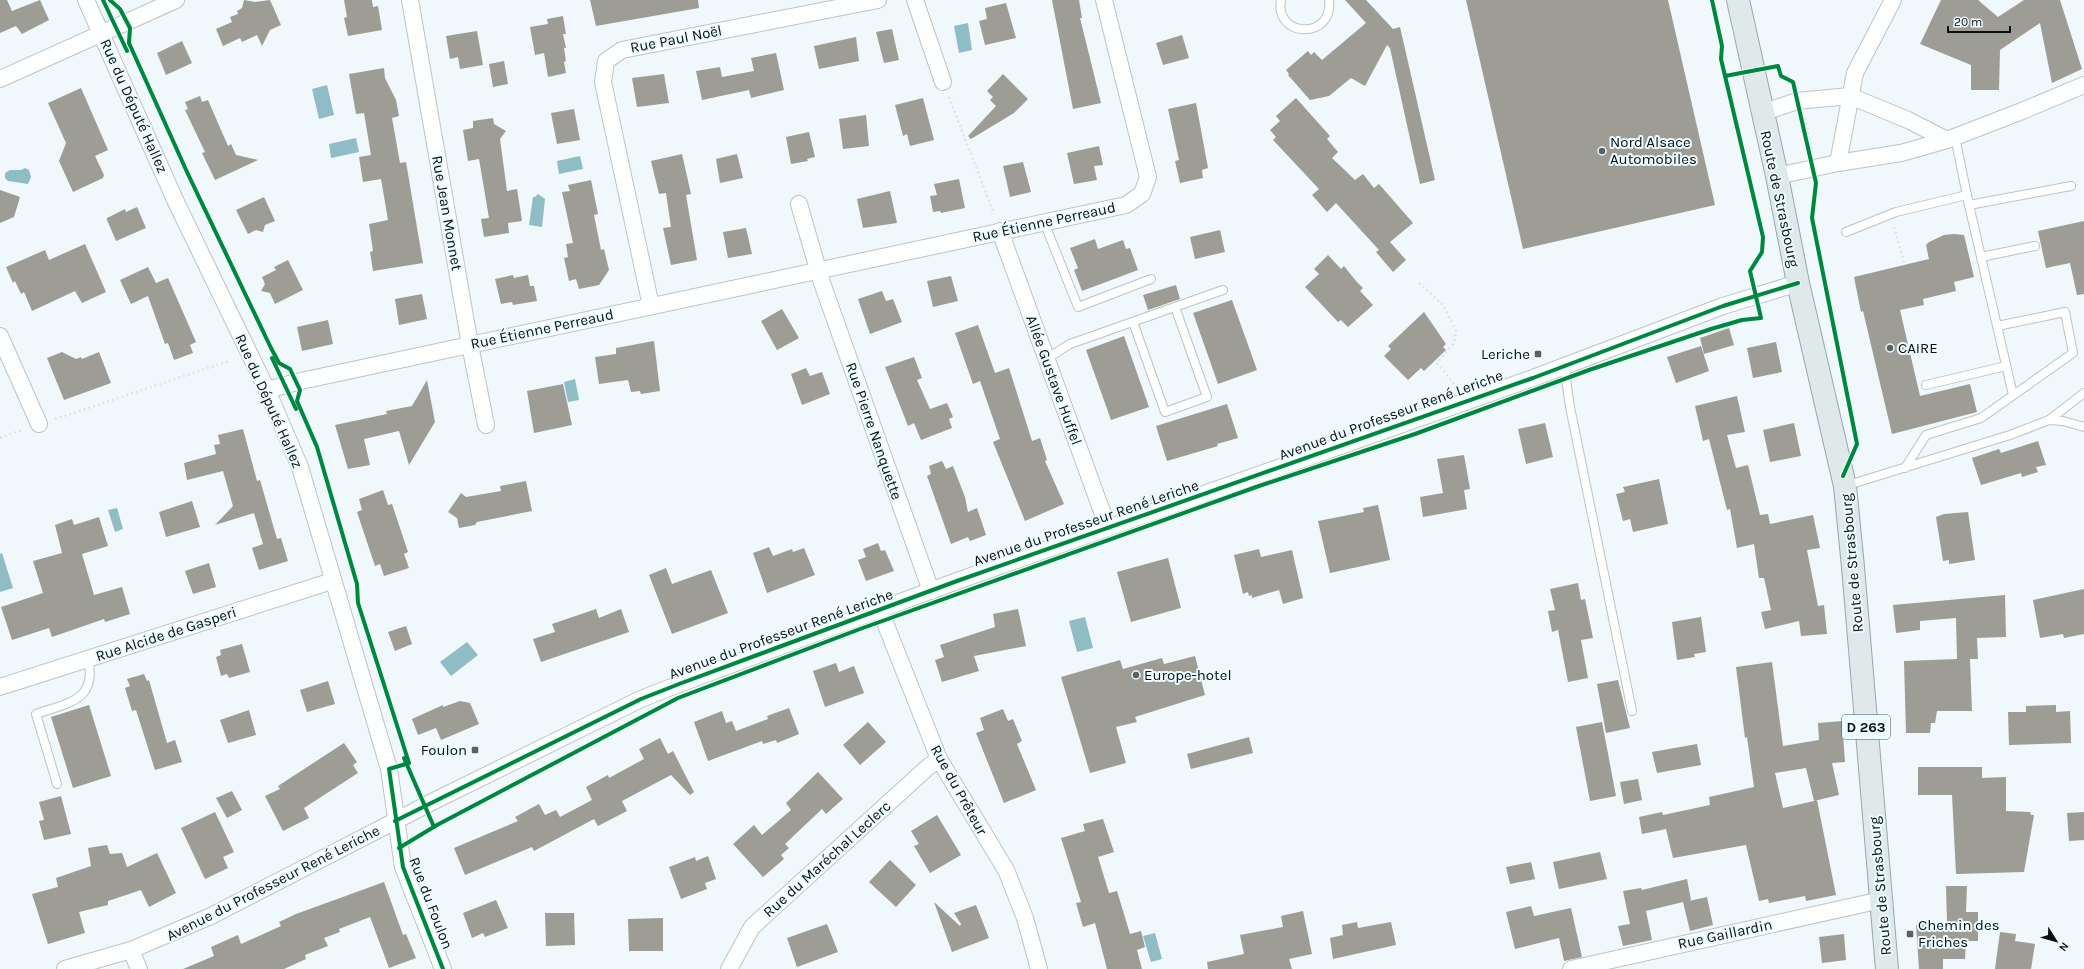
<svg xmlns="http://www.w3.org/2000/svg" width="2084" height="969" viewBox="0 0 2084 969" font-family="Karla,sans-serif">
<rect width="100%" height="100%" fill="#f0f8fb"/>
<g fill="#90bcc6">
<polygon points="968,23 972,50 959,53 954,26"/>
<polygon points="327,85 334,115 319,119 312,89"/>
<polygon points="356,138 359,152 331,158 329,144"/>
<polygon points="580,156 583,169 559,174 557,161"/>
<polygon points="25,168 29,170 31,177 28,184 8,181 5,178 5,173 10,170 21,170"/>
<polygon points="538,194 545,199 542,227 529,225 533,197 535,197"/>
<polygon points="575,379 579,400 568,402 564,382"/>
<polygon points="117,508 123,529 115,532 108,510"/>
<polygon points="2,553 13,588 0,592 0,554"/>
<polygon points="1085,617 1093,648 1077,652 1069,621"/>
<polygon points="467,642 478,655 451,676 440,662"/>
<polygon points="1155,933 1162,959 1151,962 1143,936"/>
</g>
<g fill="#9d9c95" fill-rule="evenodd">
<polygon points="0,0 7,0 12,11 40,0 49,20 22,34 16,26 0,33"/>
<polygon points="244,0 255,2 270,0 281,25 270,30 262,46 257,35 242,42 240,38 223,46 216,29 232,22 230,17 238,14 237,11 242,8"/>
<polygon points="344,0 372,0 373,7 378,6 382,30 348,36 344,18 347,17"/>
<polygon points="590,0 698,0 699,8 596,26"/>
<polygon points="1052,0 1079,0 1082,18 1080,18 1101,103 1073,109"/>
<polygon points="1345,0 1366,0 1393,29 1400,27 1435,180 1420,184 1390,48 1387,45 1365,86 1351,78 1329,96 1310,100 1288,75 1289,74 1286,70 1308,51 1311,55 1314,52 1322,60 1366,23"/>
<polygon points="1466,0 1668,0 1715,205 1523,249"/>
<polygon points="1941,0 1978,0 1998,17 2024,0 2060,0 2082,69 2052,83 2040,23 2000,50 1999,90 1971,90 1971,65 1920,44"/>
<polygon points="1006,3 1016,38 985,45 979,21 987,19 985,8"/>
<polygon points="563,16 566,34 563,34 566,48 564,48 566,61 564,62 566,73 548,77 544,53 535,55 530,27 548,24 547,19"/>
<polygon points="892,29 899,60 884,63 876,32"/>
<polygon points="477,31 483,65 460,69 458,57 450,59 446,36"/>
<polygon points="1182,35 1189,58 1163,65 1156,43"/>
<polygon points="856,37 859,61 819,69 814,46"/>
<polygon points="182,41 192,63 166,75 157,53"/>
<polygon points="776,53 784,90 751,98 749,90 702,100 696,71 720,67 722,77 754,71 751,58"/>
<polygon points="504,61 508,84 493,87 489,64"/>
<polygon points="384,68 385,78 396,100 399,116 392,118 400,163 406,162 423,263 373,271 370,252 373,251 369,224 388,220 381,179 363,182 359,157 371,155 364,113 356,114 349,74"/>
<polygon points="664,74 669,103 637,107 632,78"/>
<polygon points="1003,74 1028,99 1014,113 971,139 968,136 996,106 990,100 993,97 987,91"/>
<polygon points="81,88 108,150 95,156 104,175 103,178 73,192 59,161 66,143 48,103"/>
<polygon points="200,96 202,102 208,100 228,146 231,144 236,155 258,160 215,180 202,153 205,152 185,110 188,109 185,102"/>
<polygon points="923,98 934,140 910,146 907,134 903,136 895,105"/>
<polygon points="1296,98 1330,136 1327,139 1338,152 1332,158 1355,180 1363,174 1374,188 1379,184 1413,223 1390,242 1406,260 1393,272 1376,252 1379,250 1336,203 1327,212 1312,195 1319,189 1273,140 1276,137 1270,130 1280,121 1276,116"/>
<polygon points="1196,103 1208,168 1202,170 1203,178 1180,183 1175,161 1179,160 1168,109"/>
<polygon points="574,109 580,140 557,144 551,113"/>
<polygon points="866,115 869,146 843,149 839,119"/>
<polygon points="493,118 494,124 506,131 500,139 507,191 517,189 522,221 508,223 509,233 484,237 481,219 489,218 479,159 468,161 463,130 473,128 473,121"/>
<polygon points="809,132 815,157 807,159 808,161 791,164 786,137"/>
<polygon points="1099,146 1103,165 1094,166 1097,180 1074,184 1067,153"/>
<polygon points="682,154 691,194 686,195 697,260 671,265 663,228 671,227 666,193 659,194 651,161"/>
<polygon points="737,154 743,178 720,183 716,159"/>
<polygon points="1023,162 1031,192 1010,197 1003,166"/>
<polygon points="959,179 965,208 941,213 940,211 933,212 930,196 937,195 934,184"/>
<polygon points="591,180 598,214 594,215 601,250 604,249 609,270 599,285 579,289 576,279 569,281 564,258 568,257 566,244 573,243 562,192 570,191 568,185"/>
<polygon points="0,190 20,197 14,217 0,223"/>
<polygon points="890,191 897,223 863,228 857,199"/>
<polygon points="264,197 275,221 265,225 263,232 256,230 248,234 236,210"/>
<polygon points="137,207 146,228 116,241 107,220 107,218 125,209 126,212"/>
<polygon points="2084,221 2084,294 2077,295 2070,263 2046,268 2038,231"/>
<polygon points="746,228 752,254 728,258 723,232"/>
<polygon points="1220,230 1225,252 1195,259 1190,237"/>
<polygon points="1954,234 1964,235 1974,277 1954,282 1956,291 1923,299 1924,305 1900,310 1920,396 1970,384 1977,412 1892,434 1863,311 1861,312 1854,277 1929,259 1926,245 1929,242 1944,235"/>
<polygon points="1095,239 1098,249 1123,240 1126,249 1130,248 1138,270 1082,291 1074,270 1078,268 1070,248"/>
<polygon points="85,244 106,292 82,303 75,291 32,311 24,292 21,294 15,281 13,283 6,267 45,250 49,260"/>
<polygon points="1328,255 1341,269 1344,266 1356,281 1363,288 1360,291 1373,305 1348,327 1341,320 1338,322 1305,287 1319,274 1314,269"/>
<polygon points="288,260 303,290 275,304 270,293 261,291 265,284 262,277 276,270 274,267"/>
<polygon points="148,267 156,283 168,278 196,342 190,345 193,353 174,360 168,343 165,344 148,296 131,304 120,280"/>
<polygon points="513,275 514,278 528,275 530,286 534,286 537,301 513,305 512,302 501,304 495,279"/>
<polygon points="951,276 958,301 933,307 927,281"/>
<polygon points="1176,285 1180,299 1148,310 1143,295"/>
<polygon points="882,291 886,301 893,299 902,322 870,334 858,299"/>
<polygon points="422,294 427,319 399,325 395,299"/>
<polygon points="1232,300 1257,370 1218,384 1193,313"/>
<polygon points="782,309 799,338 777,350 761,321"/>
<polygon points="1424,312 1446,344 1443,347 1446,350 1424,371 1421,368 1408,380 1384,356 1391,349 1388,346"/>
<polygon points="328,320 333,344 302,351 297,327"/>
<polygon points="978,325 995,373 1009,368 1032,441 1040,438 1047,460 1045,461 1064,504 1025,521 993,442 1000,439 980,381 973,384 955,333"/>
<polygon points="1729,328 1734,345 1704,354 1700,338"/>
<polygon points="1124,336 1149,407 1111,420 1086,350"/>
<polygon points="654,341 660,391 641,394 640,391 631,392 628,380 599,384 595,357 616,354 616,348"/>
<polygon points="1776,342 1782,372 1753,378 1747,348"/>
<polygon points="1701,346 1709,371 1676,383 1667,357"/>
<polygon points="62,352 76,359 81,357 82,359 99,352 111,383 64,400 47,358"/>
<polygon points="914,357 922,378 917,380 930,409 947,403 953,417 949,419 952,428 921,440 914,423 908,426 885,367"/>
<polygon points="806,368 810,376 822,372 830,394 802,405 791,374"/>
<polygon points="427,380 435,422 409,465 399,431 364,439 370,465 348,469 335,425 387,414 386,411 412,406"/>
<polygon points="563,384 572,425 534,433 527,391"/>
<polygon points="1737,396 1745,432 1727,435 1736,468 1748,465 1760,515 1768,514 1770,524 1813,515 1820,548 1807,550 1818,606 1824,605 1827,634 1801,636 1799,621 1765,629 1761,612 1771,610 1764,578 1759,578 1754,544 1737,548 1730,509 1727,510 1709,439 1703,441 1695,406"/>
<polygon points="1227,404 1238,438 1217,444 1218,446 1167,461 1156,426"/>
<polygon points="1545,423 1553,457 1526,464 1518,429"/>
<polygon points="1794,423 1801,456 1770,462 1763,430"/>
<polygon points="243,429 257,481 260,480 277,539 281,538 288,561 259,570 252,548 263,544 254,513 215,525 233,506 223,471 187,480 184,463 216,454 214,445 220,444 218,435"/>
<polygon points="2038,441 2046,465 2036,467 2038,472 2022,477 2021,473 1981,485 1972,458 1999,449 2001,453"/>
<polygon points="1464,455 1470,489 1464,490 1467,509 1423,517 1420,497 1443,493 1437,459"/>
<polygon points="942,461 946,469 953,466 965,497 968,512 977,508 986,535 970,541 968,537 951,544 927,476 931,474 929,466"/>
<polygon points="1659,479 1668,524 1633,532 1630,519 1623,521 1616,494 1625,492 1623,487"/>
<polygon points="526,481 532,511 477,522 475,525 459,528 457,518 448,512 461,493 466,497 501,491 500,486"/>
<polygon points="383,490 388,505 392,504 408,552 404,554 409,568 384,576 380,564 375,566 357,512 362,510 359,499"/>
<polygon points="192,501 200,527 166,537 159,512"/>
<polygon points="1378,505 1390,560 1330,573 1318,521 1364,512 1363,508"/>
<polygon points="1968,512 1975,560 1949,564 1949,560 1943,561 1936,517 1944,514"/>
<polygon points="99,517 108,546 82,554 94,595 122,587 130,614 105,622 104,619 52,637 49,628 12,640 1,607 43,593 33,561 62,553 55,525 72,519 74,525"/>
<polygon points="878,543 881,551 885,550 894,571 866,581 858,560 866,557 863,549"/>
<polygon points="769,547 773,556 792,549 793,552 804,548 815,575 767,593 753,553"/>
<polygon points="1259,549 1261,557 1292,550 1303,598 1283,604 1279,590 1252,598 1252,595 1249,596 1248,592 1243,594 1234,555"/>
<polygon points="1168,558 1181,608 1131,622 1117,572"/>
<polygon points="209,563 216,587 193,594 185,571"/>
<polygon points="666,568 672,584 711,570 728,613 672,634 649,575"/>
<polygon points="1578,583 1581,600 1585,599 1593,638 1581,640 1588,678 1568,682 1558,630 1552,632 1548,611 1555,610 1550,589"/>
<polygon points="2084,589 2084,634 2064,638 2063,634 2040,638 2033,600"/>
<polygon points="2005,595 2006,637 1977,638 1978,659 1970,659 1972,711 1937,711 1935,723 1931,723 1930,733 1906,733 1904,661 1957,659 1956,618 1920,621 1920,630 1896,633 1893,605"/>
<polygon points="596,609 599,618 621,609 629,632 541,662 533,639 555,632 552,624"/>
<polygon points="1018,609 1026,646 974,656 979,671 942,682 935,660 944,657 940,645 995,627 993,614"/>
<polygon points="1701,617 1706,652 1694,654 1695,657 1677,660 1672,622"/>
<polygon points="406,626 412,644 395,651 388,632"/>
<polygon points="242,644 250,672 229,678 227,674 221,676 216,657 221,655 220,650"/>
<polygon points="1195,656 1205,695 1135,717 1137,722 1116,727 1126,763 1090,773 1061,677 1120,660 1123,669 1162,658 1164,664"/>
<path d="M1772 662 1783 746 1819 740 1818 723 1842 721 1845 762 1832 763 1839 795 1814 801 1817 800 1836 895 1806 901 1805 896 1769 903 1768 899 1759 901 1746 845 1673 858 1666 829 1642 834 1639 817 1662 812 1663 815 1710 805 1709 797 1754 787 1747 737 1745 738 1736 667ZM1806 768 1814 801 1783 808 1775 773Z"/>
<polygon points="836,663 839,672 854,666 864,693 825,707 813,671"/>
<polygon points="144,674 147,681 149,680 167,743 175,740 182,762 155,770 136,710 132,711 125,688 130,686 127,679"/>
<polygon points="1618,680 1630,728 1606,733 1597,684"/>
<polygon points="328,681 335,704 307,712 300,690"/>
<polygon points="460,701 470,703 479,724 441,740 436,728 418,735 412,719 443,705 443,707"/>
<polygon points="89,705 111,776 73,788 51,717"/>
<polygon points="2056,705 2056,712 2070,711 2071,743 2009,745 2008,712 2026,712 2026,706"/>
<polygon points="789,708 799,734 777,743 776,740 763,744 762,741 708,761 694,722 722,711 726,723 732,721 736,731 768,719 767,716"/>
<polygon points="1003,709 1008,721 1013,719 1022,741 1017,744 1036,790 1004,803 976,733 984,730 980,718"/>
<polygon points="249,710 256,735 228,743 220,720"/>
<polygon points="868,722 886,742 860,765 843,745"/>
<polygon points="1602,722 1616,796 1590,801 1576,727"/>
<polygon points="1249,737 1253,753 1191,769 1187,754"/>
<polygon points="660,738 668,754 673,751 694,792 690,795 671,775 622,801 627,811 598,826 594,819 534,851 532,847 465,875 454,848 518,821 515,817 539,804 545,815 556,810 560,817 592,800 586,787 608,775 609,778 644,759 639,749"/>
<polygon points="344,743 357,762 353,765 358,773 304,808 309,818 283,831 265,796 280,789 278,786"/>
<polygon points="1697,744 1701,765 1657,773 1652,752"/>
<polygon points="1918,767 1982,767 1982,778 2006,777 2006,811 2030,812 2031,815 2034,815 2024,872 1956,874 1952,795 1918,795"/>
<polygon points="818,772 843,799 826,814 822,809 785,844 789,848 781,855 784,859 763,877 733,844 754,825 762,835 791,810 786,803"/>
<polygon points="1638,779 1642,800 1624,804 1620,782"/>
<polygon points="232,791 242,810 227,818 216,798"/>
<polygon points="61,796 71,834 44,840 39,821 44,820 39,802"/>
<polygon points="215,812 234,852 223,857 228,868 205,879 181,828"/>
<polygon points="2084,812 2084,840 2069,841 2067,813"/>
<polygon points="937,815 961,855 930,873 914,846 919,844 911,831"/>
<polygon points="1103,819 1114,852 1098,857 1109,893 1117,891 1130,934 1141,931 1145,947 1137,950 1142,969 1107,969 1095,923 1083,927 1076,903 1081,902 1061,838 1085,831 1083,824"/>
<polygon points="107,845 110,854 122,853 127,867 157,853 176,893 149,907 141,890 108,901 108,905 79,912 85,933 48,944 32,894 58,887 56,878 91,866 88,848"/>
<polygon points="1600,852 1607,879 1559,889 1553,862"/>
<polygon points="708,856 716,879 705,883 707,889 681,899 669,867 695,857 696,861"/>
<polygon points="890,860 916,885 896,907 869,882"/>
<polygon points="1531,862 1535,879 1510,884 1506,867"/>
<polygon points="1687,879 1691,900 1689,901 1707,897 1713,925 1690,931 1683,902 1646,911 1652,940 1623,946 1618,926 1630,924 1623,891 1641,888 1642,890"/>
<polygon points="384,882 403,935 406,934 416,958 389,968 370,917 339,929 340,932 324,938 328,946 305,955 306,959 284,969 183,969 214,956 211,947 238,935 241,944 281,926 279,922 296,914"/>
<polygon points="1946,886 1967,886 1966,912 1978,912 1978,941 1966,941 1965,959 1943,959 1943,969 1919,969 1916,925 1947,923"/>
<polygon points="496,900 508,928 485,937 483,933 472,938 463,913"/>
<polygon points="934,902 960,926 961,924 954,913 976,905 989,938 952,952"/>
<polygon points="1531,906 1534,916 1571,908 1582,957 1564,961 1559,938 1515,949 1506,912"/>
<polygon points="1303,911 1312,954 1289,959 1292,969 1208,969 1207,962 1244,954 1240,935 1283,927 1281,916"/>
<polygon points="545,913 574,913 575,945 546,946"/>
<polygon points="663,918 663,951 629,951 628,919"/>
<polygon points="1357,922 1358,928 1391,922 1396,945 1333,959 1330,938 1343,935 1342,925"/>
<polygon points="827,924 838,952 797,967 787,938"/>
<polygon points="2000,932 2016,934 2015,941 2035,944 2031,969 1995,969"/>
<polygon points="1844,934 1846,960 1822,963 1819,937"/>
</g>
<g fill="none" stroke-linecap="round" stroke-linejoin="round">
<defs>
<g id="lane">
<path d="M1281 0C1274 38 1334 40 1329 0"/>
<polyline points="1955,137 1969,205 2013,395"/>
<polyline points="1969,205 2071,186"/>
<polyline points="1044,222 1078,307 1151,279"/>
<polyline points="1846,232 1896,212 1967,195"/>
<polyline points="1981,257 2035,246"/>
<polyline points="1133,322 1165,412 1207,397 1175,307"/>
<polyline points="1046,359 1070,344 1223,290"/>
<polyline points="1564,366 1570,407 1632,711"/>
<polyline points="1926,385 2006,366"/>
<polyline points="2049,420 2084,393"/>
<polyline points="1905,468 1926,435 1981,418 2073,353 2065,312 1997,326"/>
<polyline points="1845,486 2010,435 2049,420 2063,421 2084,427"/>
<path d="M57 784 36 714C67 703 98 701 88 659"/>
</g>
<g id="street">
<polyline points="86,0 176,202 267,390 300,467 389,769 403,867 443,969"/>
<polyline points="410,0 470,345 486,425"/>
<polyline points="915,0 943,82"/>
<polyline points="0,79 176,0"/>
<polyline points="1762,113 1797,101 1850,96 1908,120 1947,140"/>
<polyline points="1838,163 1855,73 1893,0"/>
<polyline points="1777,176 1838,163 1901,153 1947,140 2022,111 2084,85"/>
<polyline points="799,204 821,280 931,591"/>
<polyline points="1000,231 1108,528"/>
<polyline points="651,306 603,82 606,61 622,50 878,0"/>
<polyline points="0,336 39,424"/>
<polyline points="267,390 301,381 1126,205 1142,194 1148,177 1104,0"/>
<polyline points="880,610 939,759 1006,870 1025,918 1039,969"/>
<polyline points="0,687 332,581"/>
<polyline points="131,950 139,969"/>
<polyline points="65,969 131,950 211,916 436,800 641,699 679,684 957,581 1533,378 1723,306 1798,283"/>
<polyline points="729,969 752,927 928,767 939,759"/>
<polyline points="1571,969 1881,900"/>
</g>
<polyline id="primary" points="1738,0 1777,176 1798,283 1845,486 1853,567 1887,969"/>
</defs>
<use href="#lane" stroke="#bdc3c5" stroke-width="10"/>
<use href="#street" stroke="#bdc3c5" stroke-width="18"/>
<use href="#primary" stroke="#95a8ab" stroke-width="24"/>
<g stroke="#e0e3e3" stroke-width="2.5" stroke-dasharray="2 3" stroke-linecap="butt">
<polyline points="949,97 994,214"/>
<polyline points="1805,118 1812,150"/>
<polyline points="1894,227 1905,265"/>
<polyline points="1419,283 1443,305 1456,331 1454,343 1437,363 1455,385"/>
<polyline points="55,419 229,361"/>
<polyline points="0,438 22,430"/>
</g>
<use href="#lane" stroke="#fdfefe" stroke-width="8"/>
<use href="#street" stroke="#fdfefe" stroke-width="16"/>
<use href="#primary" stroke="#dfe9ea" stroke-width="22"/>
<defs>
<g id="cycleway">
<polyline points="103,0 127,51"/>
<polyline points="110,0 120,9 130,28 129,43 187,172 271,348 279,363 290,369 300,390 297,401 317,447 357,584 358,603 409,763 389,769 403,867 443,969"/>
<polyline points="1725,76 1778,66 1781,76 1793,82 1816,183 1812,218 1857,444 1843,476"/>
<polyline points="272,358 296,409"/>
<polyline points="404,758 434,827"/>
<polyline points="395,821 641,699 679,684 957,581 1533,378 1723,306 1798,283"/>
<polyline points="399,848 437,825 678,698 860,629 1259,486 1415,434 1589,370 1711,329 1742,320 1761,318 1750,271 1762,252 1763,237 1721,59 1722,46 1712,0"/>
</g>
</defs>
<use href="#cycleway" stroke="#ecfbff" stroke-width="6"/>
<use href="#cycleway" stroke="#00873e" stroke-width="4"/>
</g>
<g fill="#5a6162" stroke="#ecfbff" stroke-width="1.5">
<circle cx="1602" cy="151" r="4"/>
<circle cx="1890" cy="348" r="4"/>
<rect x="1534" y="350" width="8" height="8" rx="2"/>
<circle cx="1136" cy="675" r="4"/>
<rect x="471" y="746" width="8" height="8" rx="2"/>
<rect x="1906" y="930" width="8" height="8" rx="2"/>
</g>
<g text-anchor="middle" stroke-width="4" stroke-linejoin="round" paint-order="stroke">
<rect fill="#ecfbff" stroke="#4e5658" stroke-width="1" x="1842" y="715" width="48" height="24" rx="3"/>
<g font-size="14" font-weight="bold" fill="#0a0f10">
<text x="1866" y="732">D 263</text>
</g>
<g font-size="15" fill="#0a0f10" stroke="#ecfbff">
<text transform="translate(676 39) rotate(-11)" y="5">Rue Paul Noël</text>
<text transform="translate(134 106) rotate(66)" y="5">Rue du Député Hallez</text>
<text transform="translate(1780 199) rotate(78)" y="5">Route de Strasbourg</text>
<text transform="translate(447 213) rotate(80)" y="5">Rue Jean Monnet</text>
<text transform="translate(1044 222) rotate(-12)" y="5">Rue Étienne Perreaud</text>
<text transform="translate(542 329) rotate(-12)" y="5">Rue Étienne Perreaud</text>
<text transform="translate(1054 380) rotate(70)" y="5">Allée Gustave Huffel</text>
<text transform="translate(269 401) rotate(66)" y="5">Rue du Député Hallez</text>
<text transform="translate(1391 415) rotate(-20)" y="5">Avenue du Professeur René Leriche</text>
<text transform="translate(874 431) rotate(71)" y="5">Rue Pierre Nanquette</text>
<text transform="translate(1086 523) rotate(-19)" y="5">Avenue du Professeur René Leriche</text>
<text transform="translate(1852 563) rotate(-95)" y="5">Route de Strasbourg</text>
<text transform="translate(166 634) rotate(-18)" y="5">Rue Alcide de Gasperi</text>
<text transform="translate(781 634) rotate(-20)" y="5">Avenue du Professeur René Leriche</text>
<text transform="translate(959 790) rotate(61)" y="5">Rue du Prêteur</text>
<text transform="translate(827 859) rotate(-42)" y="5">Rue du Maréchal Leclerc</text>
<text transform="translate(273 883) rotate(-27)" y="5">Avenue du Professeur René Leriche</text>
<text transform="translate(1880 886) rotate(-95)" y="5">Route de Strasbourg</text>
<text transform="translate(431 903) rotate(69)" y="5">Rue du Foulon</text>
<text transform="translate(1725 934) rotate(-12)" y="5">Rue Gaillardin</text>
</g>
<g font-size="15" fill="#0a0f10" stroke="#ecfbff" text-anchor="start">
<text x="1610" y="147">Nord Alsace<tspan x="1610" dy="17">Automobiles</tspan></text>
<text x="1898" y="353">CAIRE</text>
<text x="1530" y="359" text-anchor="end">Leriche</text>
<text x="1144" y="680">Europe-hotel</text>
<text x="467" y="755" text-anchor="end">Foulon</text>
<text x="1918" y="930">Chemin des<tspan x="1918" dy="17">Friches</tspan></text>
</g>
</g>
<g transform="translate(2056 941) rotate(127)" stroke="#ecfbff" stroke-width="3" paint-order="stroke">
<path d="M0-3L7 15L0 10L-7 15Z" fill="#0a0f10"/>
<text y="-6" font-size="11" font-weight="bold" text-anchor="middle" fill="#0a0f10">N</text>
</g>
<path d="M1948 26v6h62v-6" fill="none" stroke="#0a0f10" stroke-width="2"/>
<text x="1954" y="26" font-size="12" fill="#0a0f10" stroke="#ecfbff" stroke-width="3" paint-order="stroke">20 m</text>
</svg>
